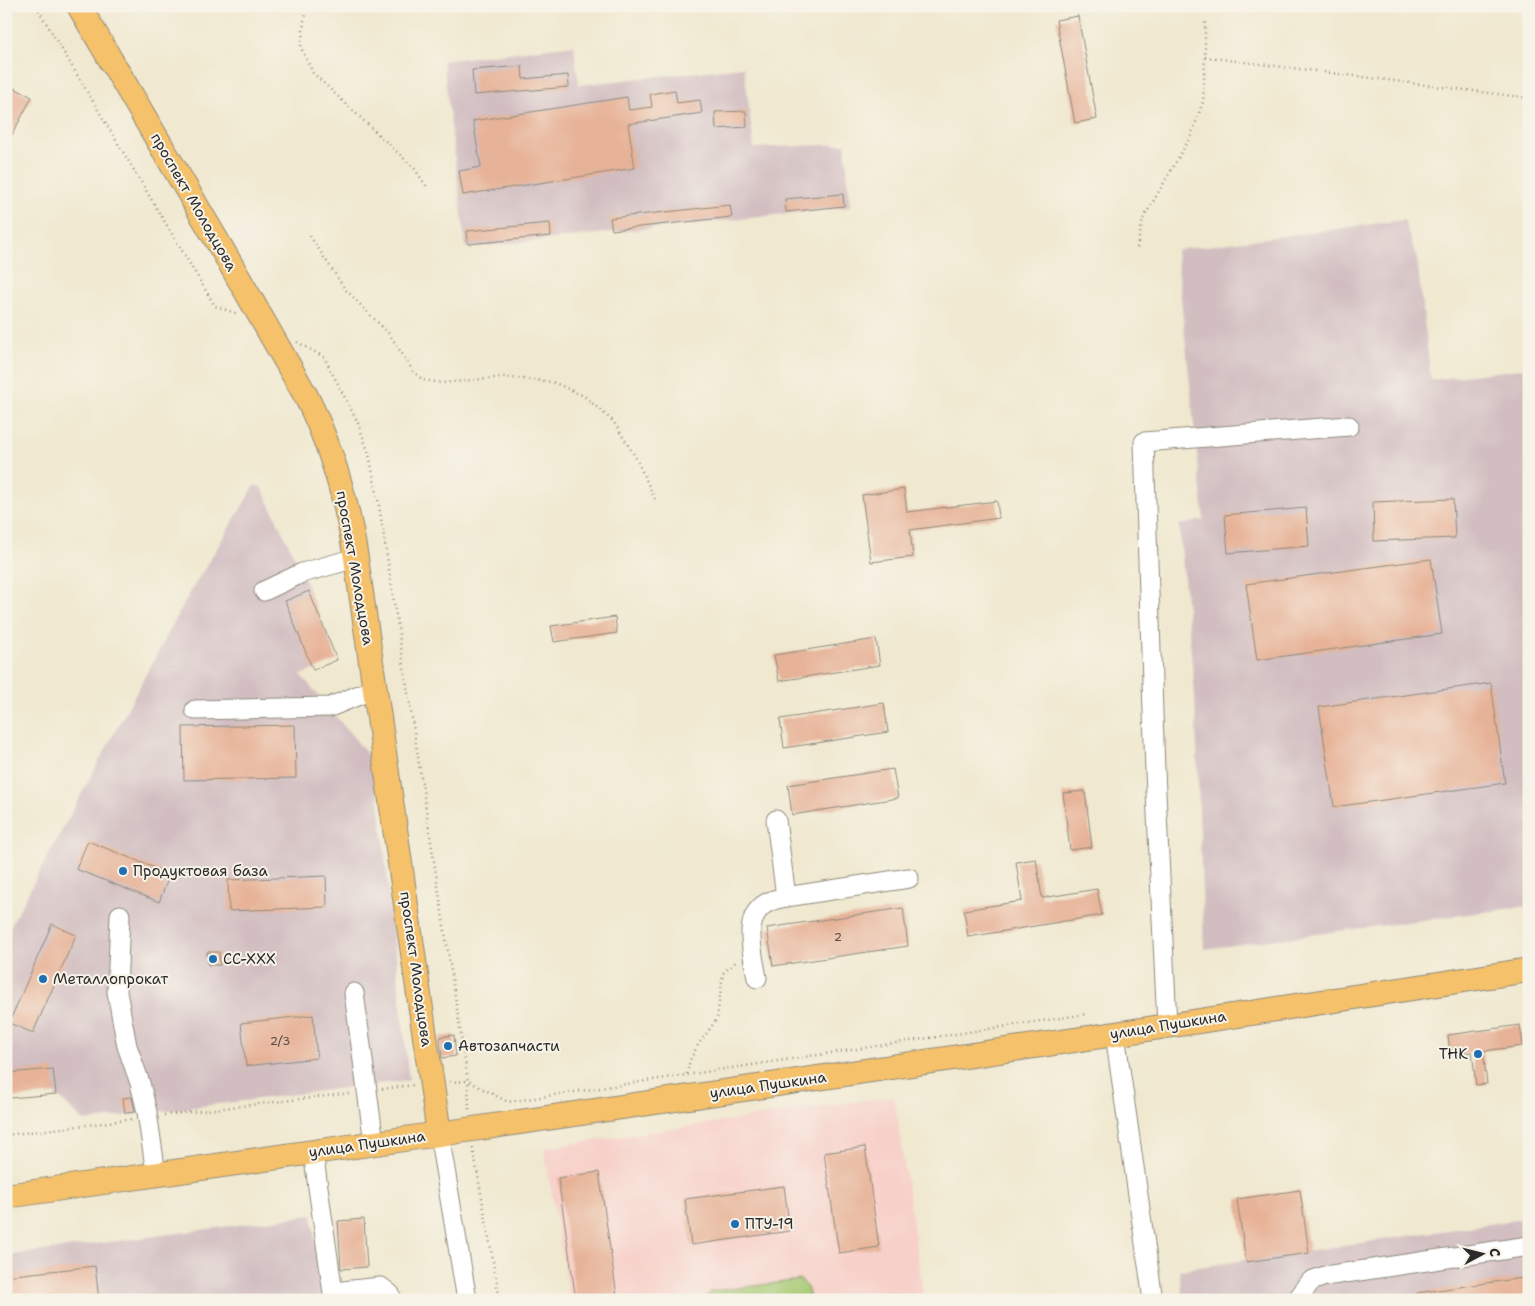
<svg xmlns="http://www.w3.org/2000/svg" width="1535" height="1306" viewBox="0 0 1535 1306" font-family="'Shantell Sans',sans-serif">
<rect width="100%" height="100%" fill="#f7f3e8"/>
<filter id="ink" filterUnits="userSpaceOnUse"><feTurbulence type="fractalNoise" baseFrequency=".02" numOctaves="2"/><feDisplacementMap in="SourceGraphic" scale="10" xChannelSelector="R" yChannelSelector="G"/><feConvolveMatrix kernelMatrix="1 2 1 2 8 2 1 2 1" color-interpolation-filters="sRGB"/></filter>
<filter id="wash" filterUnits="userSpaceOnUse"><feTurbulence type="fractalNoise" baseFrequency=".0096" numOctaves="4" result="noise"/><feDisplacementMap in="SourceGraphic" scale="20" xChannelSelector="R" yChannelSelector="G"/><feGaussianBlur stdDeviation="1.12" result="paint"/><feColorMatrix in="noise" values="0 0 0 0 0 0 0 0 0 0 0 0 0 0 0 0 0 1.4 0 .05"/><feComposite in="paint" operator="in"/></filter>
<g filter="url(#wash)">
<rect width="100%" height="100%" fill="#f0e8cf"/>
<polygon fill="#f7d0c9" points="894,1096 924,1300 570,1300 544,1148"/>
<g fill="#d2bec1">
<polygon points="574,45 579,85 744,67 754,148 845,144 850,207 466,248 443,61"/>
<polygon points="1404,220 1417,259 1431,380 1529,368 1529,906 1204,949 1195,695 1179,525 1204,520 1176,250"/>
<polygon points="255,485 262,488 302,573 337,660 301,675 375,763 409,1080 84,1121 55,1094 10,1098 6,1107 6,934 191,591"/>
<polygon points="312,1215 323,1300 6,1300 6,1256"/>
<polygon points="1529,1218 1529,1300 1183,1300 1179,1270"/>
</g>
<path fill="#a5c871" stroke="#687a4e" d="M800 1280C808 1284 808 1291 810 1300H706L707 1295 713 1291Z"/>
<g id="blocks">
<g fill="#e7b398">
<polygon points="1078,16 1097,119 1075,123 1056,20"/>
<polygon points="522,66 523,79 568,75 569,87 474,95 472,70"/>
<polygon points="6,84 32,97 6,146"/>
<polygon points="675,90 677,103 700,100 702,113 628,124 635,168 463,195 459,171 481,167 473,121 627,97 629,110 652,107 650,94"/>
<polygon points="746,111 747,127 716,129 715,112"/>
<polygon points="843,194 844,206 786,212 785,199"/>
<polygon points="730,205 732,217 612,230 610,218"/>
<polygon points="550,223 551,236 468,244 467,231"/>
<polygon points="904,489 907,512 997,501 999,518 910,530 913,557 871,562 862,495"/>
<polygon points="1453,499 1455,538 1374,541 1373,502"/>
<polygon points="1306,508 1309,546 1228,553 1225,515"/>
<polygon points="1431,559 1442,634 1257,660 1246,584"/>
<polygon points="309,591 337,660 313,670 285,601"/>
<polygon points="615,617 617,633 554,642 551,626"/>
<polygon points="876,639 880,665 779,681 774,655"/>
<polygon points="1491,683 1505,783 1334,807 1319,707"/>
<polygon points="884,703 888,732 784,748 780,719"/>
<polygon points="295,725 296,778 184,780 183,727"/>
<polygon points="893,769 898,798 792,815 788,785"/>
<polygon points="1085,791 1092,847 1070,850 1063,793"/>
<polygon points="88,841 170,874 159,902 76,869"/>
<polygon points="1036,859 1042,898 1097,889 1102,915 968,937 964,910 1022,901 1016,862"/>
<polygon points="326,876 327,907 229,911 228,880"/>
<polygon points="903,908 908,946 773,966 767,928"/>
<polygon points="52,924 76,935 33,1033 9,1023"/>
<polygon points="207,952 219,952 220,965 208,965"/>
<polygon points="313,1015 317,1058 246,1066 241,1023"/>
<polygon points="1520,1025 1523,1046 1483,1051 1487,1084 1476,1085 1472,1052 1450,1055 1448,1035"/>
<polygon points="454,1035 456,1056 442,1058 440,1037"/>
<polygon points="53,1069 56,1094 10,1098 8,1073"/>
<polygon points="132,1097 135,1112 125,1113 123,1098"/>
<polygon points="865,1147 879,1247 839,1253 824,1153"/>
<polygon points="599,1172 617,1296 594,1300 576,1300 558,1178"/>
<polygon points="784,1186 790,1231 691,1245 685,1199"/>
<polygon points="1300,1190 1309,1253 1246,1262 1237,1199"/>
<polygon points="364,1219 367,1267 341,1269 338,1221"/>
<polygon points="95,1266 99,1300 6,1300 6,1276"/>
<polygon points="1529,1277 1529,1300 1417,1300 1417,1293"/>
</g>
</g>
</g>
<g filter="url(#ink)">
<use href="#blocks" fill-opacity="0" stroke="#8e8a7d" stroke-width="1"/>
<g fill="none" stroke-linecap="round" stroke-linejoin="round">
<defs>
<g id="minor">
<polyline points="264,591 302,573 356,558"/>
<polyline points="195,710 330,707 376,688"/>
<polyline points="776,820 786,897 909,878"/>
<polyline points="120,915 117,992 127,1046 140,1083 147,1112 156,1174"/>
<path d="M757 978C753 953 740 913 771 901 776 899 781 898 786 897"/>
<polyline points="354,993 374,1143"/>
<polyline points="1167,1025 1155,771 1144,442 1349,426"/>
<polyline points="1115,1034 1153,1300"/>
<polyline points="439,1134 467,1300"/>
<polyline points="313,1152 334,1300"/>
<polyline points="333,1292 381,1287 390,1294 391,1300"/>
<polyline points="1297,1300 1311,1281 1325,1276 1529,1246"/>
</g>
<g id="major">
<path d="M79 6 223 251 306 396C332 448 347 501 356 558L439 1134"/>
<polyline points="6,1196 439,1134 1115,1034 1529,970"/>
</g>
</defs>
<use href="#minor" stroke="#8e8a7d" stroke-width="21"/>
<use href="#major" stroke="#8e8a7d" stroke-width="26"/>
<g stroke="#8e8a7d" stroke-width="2.5" stroke-dasharray="1 4" stroke-linecap="butt">
<polyline points="36,6 215,306 238,314"/>
<polyline points="309,6 304,21 301,48 313,73 414,168 427,187"/>
<polyline points="1205,57 1529,98"/>
<polyline points="310,236 345,289 390,335 413,371 423,380 442,383 504,377 553,382 584,396 613,421 635,456 655,499"/>
<polyline points="1137,248 1143,219 1191,136 1203,102 1205,57 1205,19"/>
<polyline points="297,342 324,357 358,423 369,454 379,505 468,1081 469,1110"/>
<polyline points="687,1074 690,1060 698,1045 717,1019 723,973 738,960"/>
<polyline points="450,1082 468,1081 508,1102 1087,1014"/>
<polyline points="382,1089 414,1085"/>
<polyline points="164,1115 352,1093"/>
<polyline points="6,1135 134,1119"/>
<polyline points="473,1148 500,1300"/>
</g>
<use href="#minor" stroke="#fff" stroke-width="19"/>
<use href="#major" stroke="#f5c16b" stroke-width="24"/>
</g>
</g>
<g fill="#1f6fb2" stroke="#f7f3e8" stroke-width="2">
<circle cx="123" cy="871" r="5"/>
<circle cx="213" cy="959" r="5"/>
<circle cx="43" cy="979" r="5"/>
<circle cx="448" cy="1046" r="5"/>
<circle cx="1478" cy="1054" r="5"/>
<circle cx="735" cy="1224" r="5"/>
</g>
<g text-anchor="middle" stroke-width="4" stroke-linejoin="round" paint-order="stroke">
<g font-size="12" fill="#5a4d46">
<text x="838" y="941">2</text>
<text x="280" y="1045">2/3</text>
</g>
<g font-size="15" fill="#2b2b2b" stroke="#f7f3e8">
<text transform="translate(194 202) rotate(60)" y="5">проспект Молодцова</text>
<text transform="translate(355 568) rotate(80)" y="5">проспект Молодцова</text>
<text transform="translate(416 969) rotate(82)" y="5">проспект Молодцова</text>
<text transform="translate(1168 1025) rotate(-9)" y="5">улица Пушкина</text>
<text transform="translate(768 1085) rotate(-8)" y="5">улица Пушкина</text>
<text transform="translate(367 1144) rotate(-8)" y="5">улица Пушкина</text>
</g>
<g font-size="15" fill="#2b2b2b" stroke="#f7f3e8" text-anchor="start">
<text x="133" y="876">Продуктовая база</text>
<text x="223" y="964">СС-ХХХ</text>
<text x="53" y="984">Металлопрокат</text>
<text x="458" y="1051">Автозапчасти</text>
<text x="1468" y="1059" text-anchor="end">ТНК</text>
<text x="745" y="1229">ПТУ-19</text>
</g>
</g>
<rect width="1535" height="1306" fill="none" stroke="#f7f3e8" stroke-width="25"/>
<g transform="translate(1482 1254) rotate(83)" stroke="#f7f3e8" stroke-width="4" paint-order="stroke">
<path d="M0-4L9 19L0 12L-9 19Z" fill="#2b2b2b"/>
<text y="-8" font-size="14" font-weight="bold" text-anchor="middle" fill="#2b2b2b">С</text>
</g>
</svg>
